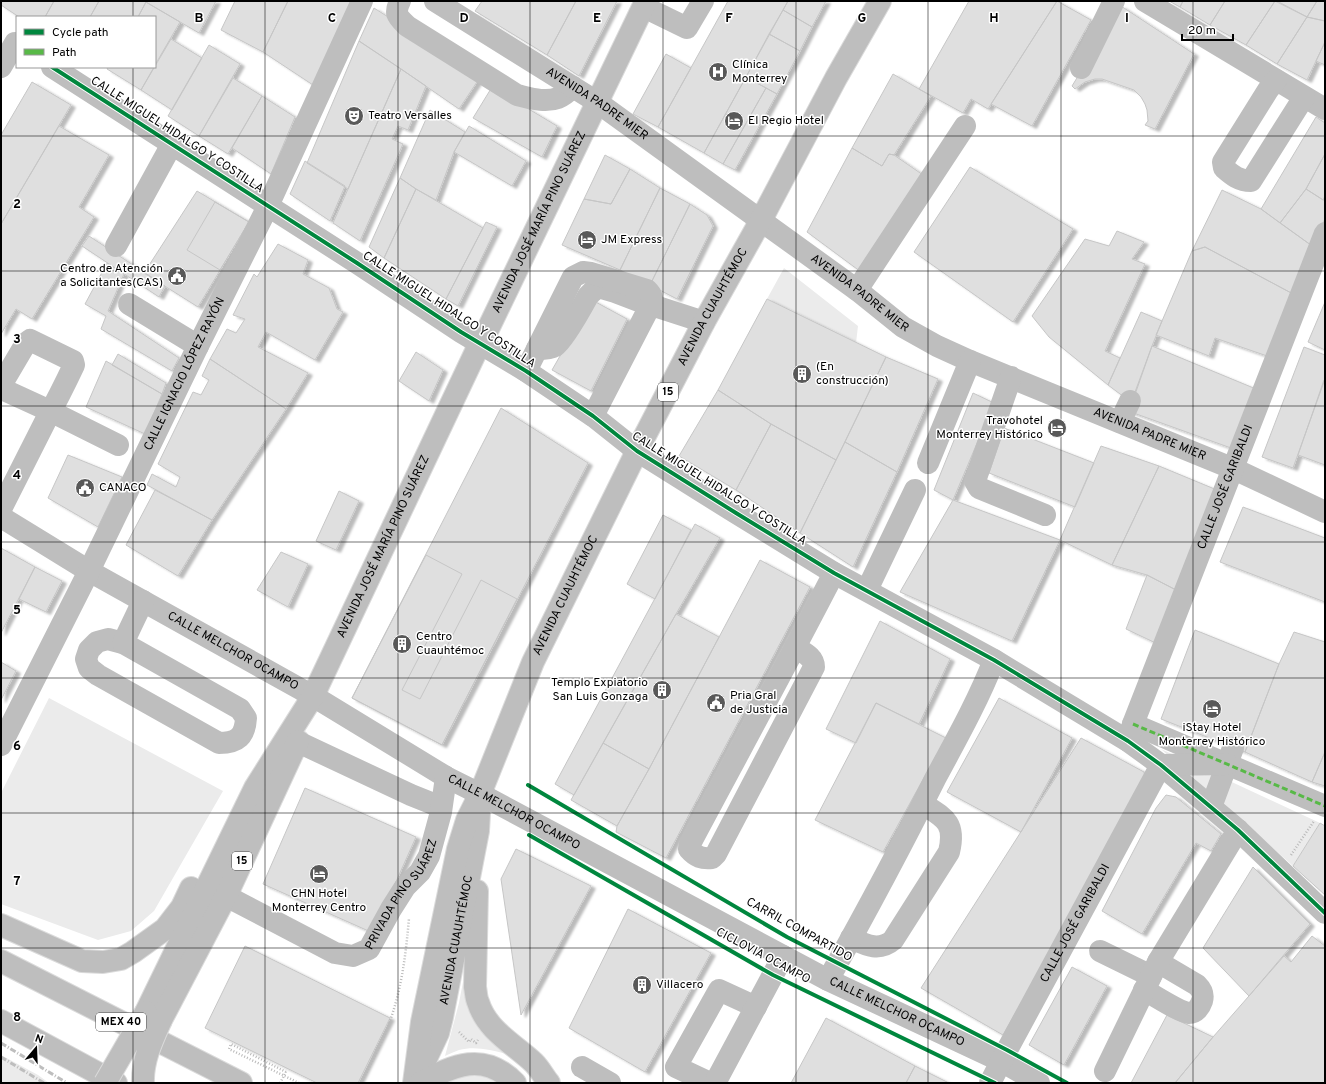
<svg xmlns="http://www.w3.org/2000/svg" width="1326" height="1084" font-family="Overpass,sans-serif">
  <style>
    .green { fill: #ebebeb }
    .building { fill: #dfdfdf; stroke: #c6c6c6; filter: url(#shadow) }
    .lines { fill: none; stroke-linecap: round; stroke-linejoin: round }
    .highway-casing { stroke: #dbdbdb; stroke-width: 24 }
    .path { stroke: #b9b9b9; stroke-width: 2.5; stroke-dasharray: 1 2; stroke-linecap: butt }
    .minor { stroke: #bebebe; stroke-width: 22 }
    .highway { stroke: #bebebe; stroke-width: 22 }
    .rail { stroke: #bebebe; stroke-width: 3; stroke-dasharray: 6 2 1 2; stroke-linecap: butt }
    .highway-bridge-casing { stroke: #dbdbdb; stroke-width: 24; stroke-linecap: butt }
    .path-bridge { stroke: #b9b9b9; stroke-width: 2.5; stroke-dasharray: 1 2; stroke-linecap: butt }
    .highway-bridge { stroke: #bebebe; stroke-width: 22 }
    .quiet { stroke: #58b947; stroke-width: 3; stroke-dasharray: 6 3; stroke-linecap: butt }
    .cycleway-casing { stroke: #fff; stroke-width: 6 }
    .cycleway { stroke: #00873e; stroke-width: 4 }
    .grid { fill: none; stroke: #000; stroke-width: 1; stroke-opacity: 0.55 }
    .labels { text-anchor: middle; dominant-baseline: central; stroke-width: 3; stroke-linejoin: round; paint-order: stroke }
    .shield { fill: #fff; stroke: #4c4c4c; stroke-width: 1 }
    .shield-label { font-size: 11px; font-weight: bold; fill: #000 }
    .poi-label { font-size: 12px; fill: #000; stroke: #fff; text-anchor: start }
    .street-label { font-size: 12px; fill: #000; stroke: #fff }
    .grid-label { font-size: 13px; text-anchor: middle; font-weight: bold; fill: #000; stroke: #fff; stroke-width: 3; stroke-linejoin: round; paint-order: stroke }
  </style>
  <defs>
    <filter id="shadow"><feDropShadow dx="4.5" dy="2.5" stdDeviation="1" flood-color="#0004"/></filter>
  </defs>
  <rect width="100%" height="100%" fill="#fff"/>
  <path class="green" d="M 784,268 L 858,326 L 856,343 L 767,299 Z
    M 49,698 L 223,791 L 154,911 L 131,931 L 98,940 L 1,904 L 1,793 Z
    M 1161,749 L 1320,823 L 1293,866 Z
    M 463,982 L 465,982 C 475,1008 481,1039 506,1054 C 491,1050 475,1046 459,1050 C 454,1052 449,1054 445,1056 L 459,1003 Z
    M 1,1055 L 38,1075 L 49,1083 L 1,1083 Z
    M 474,1071 L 503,1083 L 442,1083 Z"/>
  <path class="building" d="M 1,1 L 54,1 L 45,17 L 19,17 L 1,5 Z
    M 54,1 L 99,1 L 90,17 L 45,17 Z
    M 99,1 L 144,1 L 146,2 L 138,17 L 90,17 Z
    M 144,1 L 216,1 L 199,33 Z
    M 235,1 L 288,1 L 263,52 L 221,30 Z
    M 288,1 L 355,1 L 313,85 L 263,52 Z
    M 482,1 L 576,1 L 547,55 L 475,11 Z
    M 576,1 L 617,1 L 579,76 L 547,55 Z
    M 728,1 L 788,1 L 704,153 L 658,127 Z
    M 788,1 L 826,1 L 812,27 L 783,10 Z
    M 969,1 L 1057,1 L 988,109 L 971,99 L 963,113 L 919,89 Z
    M 1057,1 L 1091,20 L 1032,126 L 991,104 Z
    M 1169,1 L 1183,1 L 1180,7 Z
    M 1183,1 L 1225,1 L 1210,25 L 1180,7 Z
    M 1225,1 L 1275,1 L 1246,45 L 1210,25 Z
    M 1275,1 L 1307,17 L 1277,64 L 1246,45 Z
    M 1277,1 L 1317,1 L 1307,17 Z
    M 1317,1 L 1325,1 L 1325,21 L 1307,17 Z
    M 146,2 L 180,22 L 155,65 L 155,17 L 138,17 Z
    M 1121,6 L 1194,54 L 1155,129 L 1145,125 L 1148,121 L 1147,110 L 1145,104 L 1141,97 L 1134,90 L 1102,79 L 1095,79 L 1085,82 L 1075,89 L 1072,86 Z
    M 374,8 L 481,76 L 459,109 L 401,69 L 359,41 Z
    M 783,10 L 812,27 L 800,51 L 769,34 Z
    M 1307,17 L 1325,21 L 1325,42 L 1307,80 L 1277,64 Z
    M 769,34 L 800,51 L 777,94 L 746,77 Z
    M 171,39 L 202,58 L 172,110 L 141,90 Z
    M 359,41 L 401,69 L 348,189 L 307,163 Z
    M 1325,42 L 1325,65 L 1316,61 Z
    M 209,45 L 240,64 L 199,136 L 168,116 Z
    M 666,54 L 691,68 L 658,127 L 633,114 Z
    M 108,67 L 154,67 L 141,90 L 107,69 Z
    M 401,69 L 426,86 L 408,130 L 398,126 L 392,139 L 403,144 L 360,241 L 333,223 Z
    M 893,74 L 931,96 L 894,155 L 889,154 L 882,166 L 852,148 Z
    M 746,77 L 766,88 L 723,164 L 704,153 Z
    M 233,78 L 262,96 L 228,154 L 199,136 Z
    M 32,82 L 71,105 L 1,224 L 1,135 Z
    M 492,87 L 557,126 L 542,157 L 473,118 Z
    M 766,88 L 777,94 L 735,170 L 723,164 Z
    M 262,96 L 295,117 L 271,174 L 232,148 Z
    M 430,110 L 465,132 L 454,152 L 436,200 L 416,189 L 400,178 Z
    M 1316,117 L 1325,123 L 1325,154 L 1306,189 L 1280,223 L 1261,209 Z
    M 59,126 L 109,155 L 79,207 L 94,217 L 32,319 L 16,309 L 1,334 L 1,224 Z
    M 469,126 L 526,161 L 512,186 L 454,152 Z
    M 852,148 L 882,166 L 889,154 L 894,155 L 926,177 L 861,272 L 807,232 Z
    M 1325,154 L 1325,196 L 1323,200 L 1306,189 Z
    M 605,155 L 630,169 L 611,204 L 584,199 Z
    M 305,161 L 345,186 L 330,221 L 290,194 Z
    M 970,167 L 1073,229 L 1013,322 L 914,252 Z
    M 630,169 L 660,188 L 620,270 L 562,245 L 584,199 L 611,204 Z
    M 400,178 L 416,189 L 384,258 L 369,247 Z
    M 660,188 L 690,204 L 650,285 L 620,270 Z
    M 416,189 L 483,228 L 446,299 L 384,258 Z
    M 1306,189 L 1325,201 L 1325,218 L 1315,248 L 1280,223 Z
    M 1222,190 L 1261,209 L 1315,248 L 1295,295 L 1205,247 L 1192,251 Z
    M 197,191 L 249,222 L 198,307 L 144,273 Z
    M 215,202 L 249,222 L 220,270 L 187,250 Z
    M 690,204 L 707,215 L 713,226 L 677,299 L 650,285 Z
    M 486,222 L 497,227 L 458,306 L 446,299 Z
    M 1117,231 L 1144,242 L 1132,259 L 1145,264 L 1105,351 L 1120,358 L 1108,385 L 1049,337 L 1032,316 L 1085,239 L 1109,246 Z
    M 89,236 L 165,286 L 159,297 L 82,246 Z
    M 278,244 L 308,260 L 303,274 L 329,288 L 337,309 L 343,312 L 315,360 L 266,332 L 258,347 L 308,373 L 286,409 L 210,359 L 227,329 L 236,333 L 245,319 L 233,315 L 254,274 L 257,277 Z
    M 1205,247 L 1295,295 L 1270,357 L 1215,338 L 1209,356 L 1156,335 L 1192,251 Z
    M 107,263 L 124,274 L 108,311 L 179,358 L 172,371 L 101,329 L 106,316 L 85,304 Z
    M 767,299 L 886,357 L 836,460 L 771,424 L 718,390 Z
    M 592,300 L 627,319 L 591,391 L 552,370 Z
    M 1325,302 L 1325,350 L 1308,342 Z
    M 1141,312 L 1162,321 L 1152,346 L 1132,403 L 1108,385 Z
    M 1152,346 L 1256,389 L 1231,448 L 1128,411 Z
    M 1304,347 L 1325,355 L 1325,379 L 1293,468 L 1262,457 Z
    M 416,352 L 443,370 L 429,401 L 399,381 Z
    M 118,354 L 166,383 L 162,394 L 112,365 Z
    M 886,357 L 938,379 L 897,472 L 845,442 Z
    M 210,359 L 286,409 L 212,520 L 147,485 L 152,474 L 176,487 L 180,477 L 158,464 L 193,392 L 201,395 L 209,380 L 202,376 Z
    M 106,361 L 162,394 L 145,434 L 86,407 Z
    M 1324,380 L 1325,380 L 1325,465 L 1298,455 Z
    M 718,390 L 771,424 L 736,490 L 679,456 Z
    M 973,393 L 994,403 L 953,500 L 934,490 Z
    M 501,408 L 588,463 L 442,745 L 352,698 Z
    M 771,424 L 836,460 L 800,533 L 736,490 Z
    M 1004,428 L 1094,463 L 1075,507 L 989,473 Z
    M 845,442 L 897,472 L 853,567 L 800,533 Z
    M 1101,446 L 1159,466 L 1112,565 L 1060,540 Z
    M 68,455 L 122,477 L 98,527 L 48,498 Z
    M 1159,466 L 1217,490 L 1178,591 L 1147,575 L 1112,565 Z
    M 155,490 L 212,520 L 178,576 L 126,545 Z
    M 339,491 L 359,501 L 336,550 L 316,541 Z
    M 953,500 L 1060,540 L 1012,641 L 900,592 Z
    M 1243,507 L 1325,538 L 1325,602 L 1220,562 Z
    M 663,515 L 691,530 L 655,599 L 627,584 Z
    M 695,524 L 720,538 L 676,614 L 574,795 L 555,784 Z
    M 1,548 L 35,567 L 1,633 Z
    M 281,552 L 308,564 L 288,607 L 257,590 Z
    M 426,555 L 462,574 L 402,690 L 420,699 L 481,580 L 517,599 L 442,745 L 352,698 Z
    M 760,560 L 810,587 L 666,858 L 616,832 L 617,826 L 649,769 Z
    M 35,567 L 62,581 L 46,612 L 19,599 Z
    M 1147,575 L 1178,591 L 1162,646 L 1126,629 Z
    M 676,614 L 719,637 L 649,769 L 603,743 Z
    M 880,621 L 950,659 L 919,724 L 876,703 L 856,743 L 826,729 Z
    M 1195,630 L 1279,664 L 1245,752 L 1161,719 Z
    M 1294,632 L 1325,642 L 1325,752 L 1312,782 L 1245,752 L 1279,664 Z
    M 1,662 L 16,671 L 1,700 Z
    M 999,698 L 1072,738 L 1021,832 L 947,792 Z
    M 876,703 L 946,738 L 883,852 L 815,820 Z
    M 1081,738 L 1144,772 L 1146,782 L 1003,1035 L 921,988 Z
    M 603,743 L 649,769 L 617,826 L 571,800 Z
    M 1325,752 L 1325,786 L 1312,782 Z
    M 305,788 L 416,837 L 373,933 L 263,884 Z
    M 1166,795 L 1176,797 L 1221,834 L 1211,851 L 1196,843 L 1142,934 L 1102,911 L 1156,808 Z
    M 1320,823 L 1325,826 L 1325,895 L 1293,866 Z
    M 516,849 L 591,886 L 521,1015 L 501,879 Z
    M 1253,867 L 1310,924 L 1249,996 L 1203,948 Z
    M 628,909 L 711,953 L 645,1072 L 569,1028 Z
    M 1312,936 L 1325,946 L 1325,1083 L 1175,1083 L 1213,1037 L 1284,956 L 1291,962 Z
    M 245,946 L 390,1018 L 358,1083 L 317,1083 L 205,1028 Z
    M 1072,967 L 1107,986 L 1064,1065 L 1029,1045 Z
    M 1167,1015 L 1213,1037 L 1175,1083 L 1131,1083 Z
    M 826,1018 L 915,1066 L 906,1083 L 791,1083 Z
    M 915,1066 L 949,1083 L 906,1083 Z"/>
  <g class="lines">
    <g class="highway-casing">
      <g id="highway">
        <path d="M 477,891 L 475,987 C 476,992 476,998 478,1002 C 487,1031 514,1044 534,1063 C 540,1069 544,1077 549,1083"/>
        <path d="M 1,925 L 82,961 L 103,962 L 121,959 L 133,952 L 165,929 L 182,907 L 191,888"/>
        <path d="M 1,961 L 241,1083"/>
        <path id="s7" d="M 146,1012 L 255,788 L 313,696 L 480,343 L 489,327 L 646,1"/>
        <path d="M 161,1020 L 226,896 L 298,741"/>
        <path d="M 1,1021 L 116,1083"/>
        <path id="s8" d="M 423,1065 L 438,1033 L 442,1017 L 478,831 L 479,813"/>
        <path id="s9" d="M 414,1083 L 422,1022 L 458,849 L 467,820 L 480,794 L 533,662 L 637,451 L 704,322 L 761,220 L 836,78 L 880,1"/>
        <path d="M 420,1083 C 454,1065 484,1051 515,1083"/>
      </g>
    </g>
    <path class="path" d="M 1291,855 L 1314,821
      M 459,1032 L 469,1042 L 471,1039 L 476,1043 L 478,1040
      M 286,1072 L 231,1044 L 229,1049 L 299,1083
      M 361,1083 C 371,1063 384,1039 391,1018 C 402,986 406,953 409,918"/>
    <g class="minor">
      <path d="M 400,1 C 394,14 397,16 407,26 L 517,95 C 530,98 545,103 558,98 C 563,96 569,91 573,87"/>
      <path id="s1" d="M 435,1 L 597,102 L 857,290 L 903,327 L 937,346 L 970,361 L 1234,469 L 1325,512"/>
      <path d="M 1145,1 L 1325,109"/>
      <path d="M 644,7 L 687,28 L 703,1"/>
      <path d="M 1,67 L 15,43"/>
      <path d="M 52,67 L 357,263 L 461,332 L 526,371 L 593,416 L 637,451 L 736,513 L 834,573 L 994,660 L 1128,741 L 1161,765 L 1238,830 L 1325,913"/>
      <path d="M 1081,68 L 1114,1"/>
      <path d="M 1276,80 L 1268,90 L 1223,162 L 1224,168 C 1232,175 1239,181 1251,181 L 1304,97"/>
      <path d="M 116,246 L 172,144"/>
      <path d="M 857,290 L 965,126"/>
      <path d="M 129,304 L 198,346"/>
      <path d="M 537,349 C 543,349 550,349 555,346 C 564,340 582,307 588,296 L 592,292 L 598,287 L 615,292 L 636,300 L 704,322"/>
      <path d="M 526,371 L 573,277 L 583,272 L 591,273 L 647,290 C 652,295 653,298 651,304 L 593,416"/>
      <path d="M 1011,377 L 975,481 L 979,488 L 1045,515"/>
      <path d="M 1120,422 L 1130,401"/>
      <path d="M 928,463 L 970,361"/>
      <path d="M 1,509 L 46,420 C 56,402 65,384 74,365 L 73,361 L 30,340 L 26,343 L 3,382 L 2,389 L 50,411 L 118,445"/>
      <path id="s2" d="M 1,517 L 89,571 L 313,696 L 446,777 L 480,794 L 828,980 L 1001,1061 L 1039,1083"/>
      <path d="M 867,590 L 915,490"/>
      <path d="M 108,639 L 123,643 L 240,709 L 246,718 C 245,736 238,743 219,743 L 98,675 L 89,668 L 86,659 L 89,650 L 97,642 Z"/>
      <path d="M 123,643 L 143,601"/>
      <path d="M 795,647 C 802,652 814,656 814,667 L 716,854 L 712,858 C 702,859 696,857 689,849 L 690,844 C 738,754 787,664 834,573"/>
      <path d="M 1133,724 L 1325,806"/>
      <path id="s3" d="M 1128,741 L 1133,724 L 1325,233"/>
      <path d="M 298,742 L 411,795 L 441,807"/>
      <path id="s4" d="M 1,745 L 89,571 L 198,346 L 268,206 L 362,1"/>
      <path d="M 1211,807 L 1233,748"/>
      <path id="s5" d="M 226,896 L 335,953 L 353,956 L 369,949 L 391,909 L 405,887 L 420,872 L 429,856 L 441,812 L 446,777"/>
      <path d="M 851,938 C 866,945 879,952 893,940 L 949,852 C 956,823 945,818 923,804"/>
      <path d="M 1100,951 L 1151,976"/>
      <path d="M 828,980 C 865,914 901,847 935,779 C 956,740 978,701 994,660"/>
      <path d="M 1144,990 C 1154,995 1179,1012 1189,1013 C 1196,1013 1200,1007 1202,1001 C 1204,994 1202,990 1197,985 L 1158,962"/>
      <path d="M 582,1067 L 610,1083"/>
      <path d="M 1105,1071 L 1158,962 L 1238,830"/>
      <path d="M 710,1083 L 676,1067 L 719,990 L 756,1007"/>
      <path d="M 715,1083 L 783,956"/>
      <path id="s6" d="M 990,1083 L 1007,1050 L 1161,765 L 1227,764"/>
    </g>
    <use href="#highway" class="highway"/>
    <path class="rail" d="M 1,1043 L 67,1083
      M 1,1057 L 44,1083"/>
    <g class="highway-bridge-casing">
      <path id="highway-bridge" d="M 105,1083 L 146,1012
        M 143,1083 C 142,1061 152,1040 161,1020"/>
    </g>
    <path class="path-bridge" d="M 280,1083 L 286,1072"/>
    <use href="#highway-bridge" class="highway-bridge"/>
    <path class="quiet" d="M 1133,724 L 1325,806"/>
    <g class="cycleway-casing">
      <path id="cycleway" d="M 52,67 L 357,263 L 461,332 L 526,371 L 593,416 L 637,451 L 736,513 L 834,573 L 994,660 L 1128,741 L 1161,765 L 1238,830 L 1325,913
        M 528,785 L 787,937 L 1007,1050 L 1067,1083
        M 529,835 L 773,975 L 995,1083"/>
    </g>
    <use href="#cycleway" class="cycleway"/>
  </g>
  <path class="grid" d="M 133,1 L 133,17M 265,1 L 265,1083M 398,1 L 398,1083M 530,1 L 530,1083M 663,1 L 663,1083M 796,1 L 796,1083M 928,1 L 928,1083M 1061,1 L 1061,1083M 1193,1 L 1193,1083M 133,67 L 133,1083M 1,136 L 1325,136M 1,271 L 1325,271M 1,406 L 1325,406M 1,542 L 1325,542M 1,678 L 1325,678M 1,813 L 1325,813M 1,948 L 1325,948"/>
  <defs>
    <g id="hospital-disc" transform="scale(1)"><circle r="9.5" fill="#595959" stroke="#fff"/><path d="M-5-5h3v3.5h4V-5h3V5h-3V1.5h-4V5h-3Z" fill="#fff"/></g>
    <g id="theatre-disc" transform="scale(1)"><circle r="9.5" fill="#595959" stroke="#fff"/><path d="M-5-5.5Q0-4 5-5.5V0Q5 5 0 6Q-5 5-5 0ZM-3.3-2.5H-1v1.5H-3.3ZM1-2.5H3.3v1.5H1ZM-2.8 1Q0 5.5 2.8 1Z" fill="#fff"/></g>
    <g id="hotel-disc" transform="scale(1)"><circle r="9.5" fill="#595959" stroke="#fff"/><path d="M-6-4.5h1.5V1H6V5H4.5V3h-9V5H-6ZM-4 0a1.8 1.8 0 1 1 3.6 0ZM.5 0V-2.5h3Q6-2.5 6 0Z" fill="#fff"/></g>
    <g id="civic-disc" transform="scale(1)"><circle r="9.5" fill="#595959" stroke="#fff"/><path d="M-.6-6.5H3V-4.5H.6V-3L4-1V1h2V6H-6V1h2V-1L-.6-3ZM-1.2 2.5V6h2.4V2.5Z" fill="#fff"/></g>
    <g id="building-disc" transform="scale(1)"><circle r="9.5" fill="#595959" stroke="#fff"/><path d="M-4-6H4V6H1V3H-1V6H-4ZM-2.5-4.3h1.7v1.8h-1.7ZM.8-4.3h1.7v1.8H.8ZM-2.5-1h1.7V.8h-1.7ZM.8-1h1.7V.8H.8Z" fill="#fff"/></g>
  </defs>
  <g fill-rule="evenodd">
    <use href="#hospital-disc" x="718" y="72"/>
    <use href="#theatre-disc" x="354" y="116"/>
    <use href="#hotel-disc" x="734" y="121"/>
    <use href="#hotel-disc" x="587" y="240"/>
    <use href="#civic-disc" x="177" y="276"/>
    <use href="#building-disc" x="802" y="374"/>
    <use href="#hotel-disc" x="1057" y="428"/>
    <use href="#civic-disc" x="85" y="488"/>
    <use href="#building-disc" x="402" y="644"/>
    <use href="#building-disc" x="662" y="690"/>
    <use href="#civic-disc" x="716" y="703"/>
    <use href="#hotel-disc" x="1212" y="709"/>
    <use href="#hotel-disc" x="319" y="874"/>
    <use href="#building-disc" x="642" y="985"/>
  </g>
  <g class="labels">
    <g class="shield">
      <rect x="658" y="383" width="20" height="18" rx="3"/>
      <rect x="232" y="852" width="20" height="18" rx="3"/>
      <rect x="96" y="1013" width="50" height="18" rx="3"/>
    </g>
    <g class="shield-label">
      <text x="668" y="392">15</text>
      <text x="242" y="861">15</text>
      <text x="121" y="1022">MEX 40</text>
    </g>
    <g class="poi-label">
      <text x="732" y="65">Clínica<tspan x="732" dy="14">Monterrey</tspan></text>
      <text x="368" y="116">Teatro Versalles</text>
      <text x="748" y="121">El Regio Hotel</text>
      <text x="601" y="240">JM Express</text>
      <text x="163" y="269" text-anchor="end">Centro de Atención<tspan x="163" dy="14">a Solicitantes(CAS)</tspan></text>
      <text x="816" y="367">(En<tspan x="816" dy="14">construcción)</tspan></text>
      <text x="1043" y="421" text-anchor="end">Travohotel<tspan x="1043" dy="14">Monterrey Histórico</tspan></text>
      <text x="99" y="488">CANACO</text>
      <text x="416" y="637">Centro<tspan x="416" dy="14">Cuauhtémoc</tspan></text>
      <text x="648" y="683" text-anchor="end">Templo Expiatorio<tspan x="648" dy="14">San Luis Gonzaga</tspan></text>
      <text x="730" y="696">Pria Gral<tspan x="730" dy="14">de Justicia</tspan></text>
      <text x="1212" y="728" text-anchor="middle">iStay Hotel<tspan x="1212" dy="14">Monterrey Histórico</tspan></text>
      <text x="319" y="894" text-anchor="middle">CHN Hotel<tspan x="319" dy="14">Monterrey Centro</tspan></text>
      <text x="656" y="985">Villacero</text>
    </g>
    <g class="street-label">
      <text stroke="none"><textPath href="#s1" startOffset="192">AVENIDA PADRE MIER</textPath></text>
      <text transform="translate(177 135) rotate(33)">CALLE MIGUEL HIDALGO Y COSTILLA</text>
      <text stroke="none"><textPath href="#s7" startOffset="883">AVENIDA JOSÉ MARÍA PINO SUÁREZ</textPath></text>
      <text stroke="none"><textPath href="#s1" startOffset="516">AVENIDA PADRE MIER</textPath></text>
      <text stroke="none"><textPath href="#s9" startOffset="838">AVENIDA CUAUHTÉMOC</textPath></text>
      <text transform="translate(449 310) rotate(33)">CALLE MIGUEL HIDALGO Y COSTILLA</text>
      <text stroke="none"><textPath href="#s4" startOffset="414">CALLE IGNACIO LÓPEZ RAYÓN</textPath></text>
      <text stroke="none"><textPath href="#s1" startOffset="840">AVENIDA PADRE MIER</textPath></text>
      <text stroke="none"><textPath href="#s3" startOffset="272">CALLE JOSÉ GARIBALDI</textPath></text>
      <text transform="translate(719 489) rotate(32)">CALLE MIGUEL HIDALGO Y COSTILLA</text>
      <text stroke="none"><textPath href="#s7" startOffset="523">AVENIDA JOSÉ MARÍA PINO SUÁREZ</textPath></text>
      <text stroke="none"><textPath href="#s9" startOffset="514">AVENIDA CUAUHTÉMOC</textPath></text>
      <text stroke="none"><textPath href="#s2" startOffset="268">CALLE MELCHOR OCAMPO</textPath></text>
      <text stroke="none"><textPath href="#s2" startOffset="592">CALLE MELCHOR OCAMPO</textPath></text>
      <text stroke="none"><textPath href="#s5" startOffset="223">PRIVADA PINO SUÁREZ</textPath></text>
      <text stroke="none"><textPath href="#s6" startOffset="181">CALLE JOSÉ GARIBALDI</textPath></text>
      <text transform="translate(799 930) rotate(29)">CARRIL COMPARTIDO</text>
      <text stroke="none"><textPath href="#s8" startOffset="130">AVENIDA CUAUHTÉMOC</textPath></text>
      <text transform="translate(763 956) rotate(28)">CICLOVIA OCAMPO</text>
      <text stroke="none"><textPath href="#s2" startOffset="1024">CALLE MELCHOR OCAMPO</textPath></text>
    </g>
  </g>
  <g class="grid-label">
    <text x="199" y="22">B</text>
    <text x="332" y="22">C</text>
    <text x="464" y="22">D</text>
    <text x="597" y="22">E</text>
    <text x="729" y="22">F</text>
    <text x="862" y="22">G</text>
    <text x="994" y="22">H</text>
    <text x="1127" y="22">I</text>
    <text x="17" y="208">2</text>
    <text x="17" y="343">3</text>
    <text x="17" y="479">4</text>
    <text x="17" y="614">5</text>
    <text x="17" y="750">6</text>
    <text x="17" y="885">7</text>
    <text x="17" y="1021">8</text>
  </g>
  <rect width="1326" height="1084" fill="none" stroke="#000000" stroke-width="4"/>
  <rect x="16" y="16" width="140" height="52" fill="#ffffff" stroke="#999999"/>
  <rect x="24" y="29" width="20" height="6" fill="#00873e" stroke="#999999"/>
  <text x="52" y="36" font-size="12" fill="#000000">Cycle path</text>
  <rect x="24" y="49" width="20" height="6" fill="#58b947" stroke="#999999"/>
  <text x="52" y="56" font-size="12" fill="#000000">Path</text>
  <g transform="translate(36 1048) rotate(19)" stroke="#ffffff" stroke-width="3" paint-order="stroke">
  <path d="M0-3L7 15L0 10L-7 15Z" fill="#000000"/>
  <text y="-6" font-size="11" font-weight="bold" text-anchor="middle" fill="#000000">N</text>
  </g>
  <path d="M1182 34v6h51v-6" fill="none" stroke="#000000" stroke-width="2"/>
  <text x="1188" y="34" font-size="12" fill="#000000" stroke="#ffffff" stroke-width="3" paint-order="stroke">20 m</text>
</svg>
